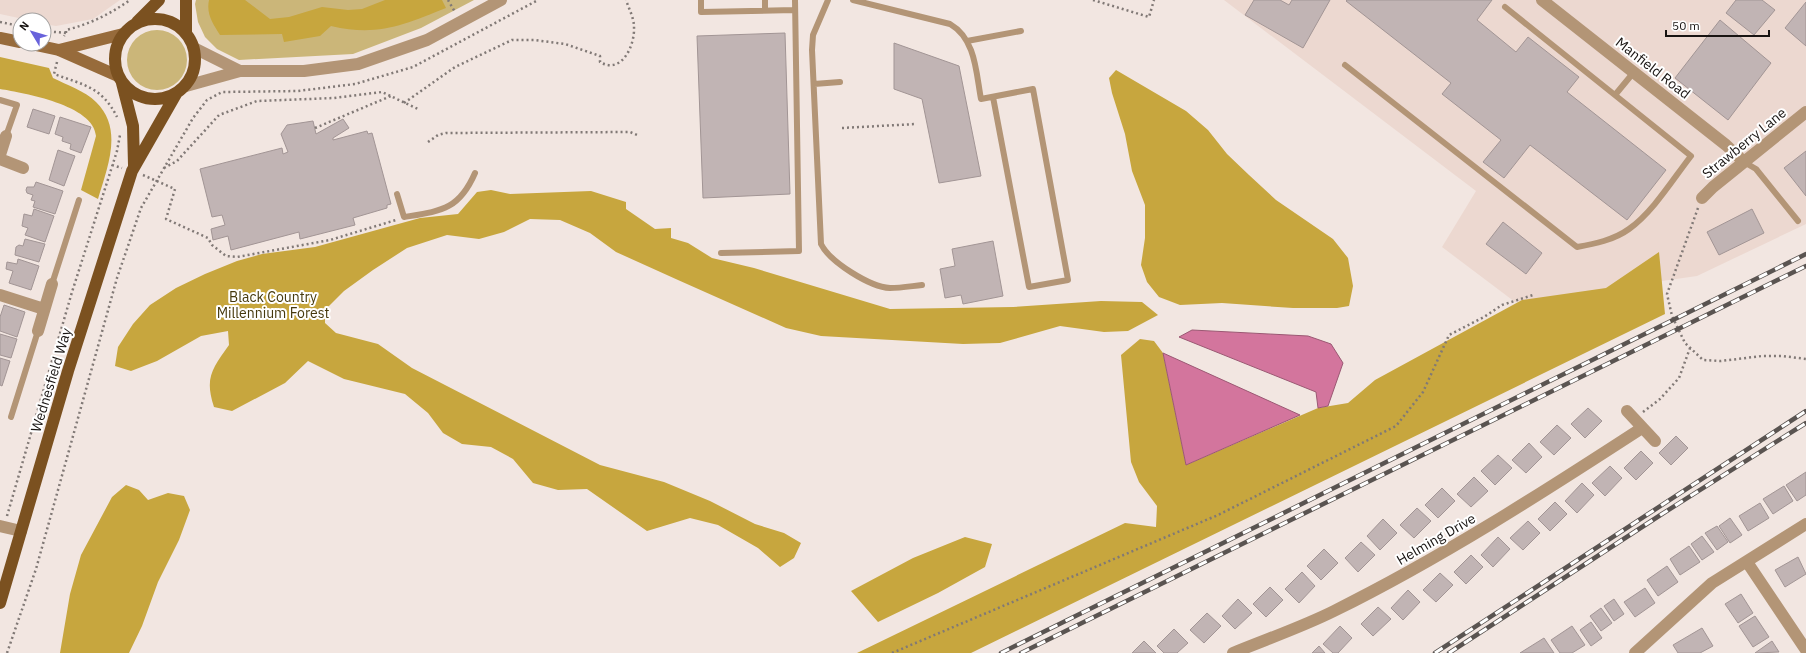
<svg xmlns="http://www.w3.org/2000/svg" width="1806" height="653" font-family="'IBM Plex Sans',sans-serif">
  <style>
    .built { fill: #ecd8d0 }
    .green { fill: #cbb679 }
    .forest { fill: #c7a63e }
    .water { fill: #d3759d; stroke: #9b5873 }
    .building { fill: #c1b4b4; stroke: #a29595 }
    .lines { fill: none; stroke-linecap: round; stroke-linejoin: round }
    .path { stroke: #817976; stroke-width: 2.5; stroke-dasharray: 2 3; stroke-linecap: butt }
    .lane { stroke: #b39576; stroke-width: 6 }
    .street { stroke: #b39576; stroke-width: 12 }
    .secondary { stroke: #976b3b; stroke-width: 12 }
    .primary { stroke: #7b5120; stroke-width: 12 }
    .rail-casing { stroke: #5a5451; stroke-width: 4.5 }
    .rail { stroke: #fff; stroke-width: 3; stroke-dasharray: 9; stroke-linecap: butt }
    .labels { text-anchor: middle; dominant-baseline: central; stroke-width: 4; stroke-linejoin: round; paint-order: stroke }
    .street-label { font-size: 14px; fill: #181412; stroke: #fff }
    .park-label { font-size: 14px; fill: #46390d; stroke: #fff }
  </style>
  <rect width="100%" height="100%" fill="#f2e6e1"/>
  <path class="built" d="M 0,0 L 120,0 L 93,19 L 56,26 L 44,24 L 44,20 L 28,20 L 0,14 Z
    M 1224,0 L 1806,0 L 1806,224 L 1697,276 L 1515,302 L 1442,247 L 1476,191 Z"/>
  <path class="green" d="M 196,0 L 474,0 L 421,28 L 353,54 L 239,60 L 217,49 L 205,37 L 198,22 L 195,4 Z
    M127 60a30 30 0 1 1 60 0a30 30 0 1 1-60 0Z"/>
  <path class="forest" d="M 209,0 L 245,0 L 270,19 L 289,17 L 322,7 L 348,10 L 362,9 L 385,0 L 442,0 L 446,8 C 403,25 378,37 331,26 L 320,36 L 284,42 L 282,34 L 220,35 C 213,24 206,14 209,0 Z
    M 0,57 L 49,68 L 53,78 C 67,85 85,91 96,102 C 124,129 107,168 98,199 L 81,190 L 96,136 C 94,105 24,93 0,89 Z
    M 1116,70 L 1186,111 L 1208,130 L 1227,154 L 1249,175 L 1276,200 L 1333,239 L 1348,258 L 1353,286 L 1349,306 L 1337,308 L 1293,308 L 1222,303 L 1180,305 L 1159,297 L 1147,282 L 1141,265 L 1145,238 L 1145,205 L 1132,171 L 1125,134 L 1112,93 L 1109,78 Z
    M 491,190 L 510,194 L 591,191 L 626,202 L 626,209 L 655,229 L 671,228 L 671,238 L 688,243 L 712,258 L 754,268 L 890,309 L 1013,307 L 1101,301 L 1142,302 L 1158,315 L 1128,331 L 1104,332 L 1060,326 L 1000,343 L 963,344 L 821,336 L 786,328 L 678,280 L 616,252 L 590,233 L 560,220 L 530,219 L 504,232 L 479,239 L 447,235 L 407,248 L 373,270 L 344,291 L 325,310 L 325,323 L 336,333 L 378,344 L 412,368 L 600,465 L 664,482 L 710,501 L 755,524 L 784,533 L 801,543 L 794,558 L 780,567 L 758,548 L 718,525 L 690,518 L 647,531 L 587,489 L 558,490 L 533,483 L 513,459 L 491,447 L 462,444 L 443,433 L 428,413 L 405,394 L 344,379 L 308,361 L 285,383 L 232,411 L 214,407 C 204,377 213,368 229,345 L 228,331 L 201,336 L 157,361 L 131,371 L 115,366 L 118,347 L 133,324 L 150,305 L 176,288 L 205,274 L 237,261 L 262,254 L 315,247 L 420,218 L 458,214 L 477,192 Z
    M 1659,252 L 1665,314 L 971,653 L 857,653 L 1125,523 L 1156,527 L 1157,506 L 1139,482 L 1131,462 L 1121,355 L 1140,339 L 1154,341 L 1163,353 L 1186,465 L 1318,408 L 1348,403 L 1375,380 L 1522,300 L 1606,288 Z
    M 126,485 L 139,490 L 148,500 L 168,493 L 184,496 L 190,510 L 179,540 L 158,582 L 142,626 L 129,653 L 60,653 L 70,594 L 81,555 L 112,497 Z
    M 965,537 L 992,544 L 985,567 L 938,593 L 878,622 L 851,591 L 913,558 Z"/>
  <path class="water" d="M 1192,330 L 1308,336 L 1331,344 L 1343,363 L 1328,406 L 1318,408 L 1316,392 L 1179,337 Z
    M 1163,353 L 1300,415 L 1186,465 Z"/>
  <path class="building" d="M 1254,0 L 1280,0 L 1289,5 L 1292,0 L 1330,0 L 1303,48 L 1245,15 Z
    M 1347,0 L 1492,0 L 1477,20 L 1516,52 L 1528,37 L 1579,77 L 1567,92 L 1666,170 L 1627,220 L 1530,145 L 1504,178 L 1483,162 L 1501,140 L 1442,94 L 1451,83 L 1346,1 Z
    M 1736,0 L 1762,0 L 1775,10 L 1754,35 L 1726,13 Z
    M 1806,2 L 1806,46 L 1785,28 Z
    M 1720,20 L 1771,63 L 1728,120 L 1675,78 Z
    M 785,33 L 790,194 L 703,198 L 697,36 Z
    M 894,43 L 959,66 L 981,176 L 939,183 L 922,99 L 894,89 Z
    M 33,109 L 55,116 L 49,134 L 27,127 Z
    M 60,117 L 91,127 L 81,153 L 70,149 L 71,144 L 62,141 L 63,137 L 55,134 Z
    M 343,119 L 349,128 L 333,138 L 333,140 L 367,131 L 368,134 L 372,133 L 391,204 L 387,205 L 387,208 L 353,218 L 355,225 L 300,239 L 299,232 L 231,250 L 228,236 L 213,240 L 211,229 L 225,225 L 222,215 L 212,217 L 200,169 L 282,148 L 283,154 L 288,152 L 281,134 L 287,125 L 313,121 L 316,134 Z
    M 58,150 L 75,156 L 64,186 L 49,180 Z
    M 1806,151 L 1806,196 L 1784,168 Z
    M 36,182 L 63,191 L 55,214 L 33,207 L 35,201 L 31,200 L 33,195 L 27,193 L 26,190 L 27,187 L 34,187 Z
    M 34,209 L 54,216 L 45,242 L 25,235 L 28,228 L 22,226 L 24,214 L 32,216 Z
    M 1752,209 L 1764,233 L 1719,255 L 1707,232 Z
    M 1503,222 L 1542,253 L 1526,274 L 1486,244 Z
    M 25,239 L 45,244 L 39,262 L 15,255 L 16,247 L 19,245 L 23,246 Z
    M 993,241 L 1003,296 L 963,304 L 961,295 L 945,298 L 940,269 L 955,266 L 952,249 Z
    M 18,259 L 39,266 L 31,290 L 9,283 L 13,271 L 6,269 L 7,262 L 17,264 Z
    M 4,305 L 25,312 L 17,337 L 0,331 L 0,317 Z
    M 0,334 L 17,339 L 11,358 L 0,355 Z
    M 0,358 L 10,361 L 2,386 L 0,385 Z
    M 1588,408 L 1602,421 L 1585,438 L 1571,424 Z
    M 1557,425 L 1571,438 L 1554,455 L 1540,442 Z
    M 1676,436 L 1688,448 L 1671,465 L 1659,453 Z
    M 1529,443 L 1542,457 L 1526,473 L 1512,460 Z
    M 1641,451 L 1653,463 L 1636,480 L 1624,468 Z
    M 1498,455 L 1512,468 L 1495,485 L 1481,471 Z
    M 1610,466 L 1622,478 L 1605,496 L 1592,483 Z
    M 1806,472 L 1806,495 L 1797,501 L 1786,485 Z
    M 1474,477 L 1488,491 L 1471,507 L 1457,494 Z
    M 1582,483 L 1594,495 L 1577,513 L 1565,501 Z
    M 1784,486 L 1793,501 L 1773,514 L 1763,499 Z
    M 1442,488 L 1455,501 L 1438,518 L 1425,505 Z
    M 1555,502 L 1567,514 L 1550,531 L 1538,519 Z
    M 1760,503 L 1769,518 L 1748,531 L 1739,516 Z
    M 1417,508 L 1431,521 L 1414,538 L 1400,525 Z
    M 1730,518 L 1742,535 L 1730,543 L 1719,526 Z
    M 1383,519 L 1397,533 L 1380,550 L 1367,536 Z
    M 1528,521 L 1540,533 L 1523,550 L 1510,538 Z
    M 1717,526 L 1728,542 L 1717,550 L 1705,533 Z
    M 1702,536 L 1714,552 L 1702,560 L 1691,544 Z
    M 1498,537 L 1510,549 L 1493,567 L 1481,555 Z
    M 1361,542 L 1375,555 L 1358,572 L 1345,558 Z
    M 1689,546 L 1700,562 L 1680,575 L 1670,559 Z
    M 1324,549 L 1338,563 L 1321,580 L 1307,566 Z
    M 1471,555 L 1483,567 L 1466,584 L 1454,572 Z
    M 1798,557 L 1806,574 L 1785,587 L 1775,570 Z
    M 1667,566 L 1678,582 L 1658,596 L 1647,580 Z
    M 1302,572 L 1315,586 L 1299,603 L 1285,589 Z
    M 1440,573 L 1453,585 L 1436,602 L 1423,590 Z
    M 1270,587 L 1283,600 L 1266,617 L 1253,604 Z
    M 1645,588 L 1655,603 L 1635,617 L 1624,602 Z
    M 1408,590 L 1420,602 L 1403,620 L 1391,608 Z
    M 1741,594 L 1753,613 L 1738,623 L 1725,604 Z
    M 1238,599 L 1252,613 L 1235,629 L 1222,616 Z
    M 1614,599 L 1624,614 L 1614,621 L 1604,606 Z
    M 1378,607 L 1391,619 L 1373,636 L 1361,624 Z
    M 1601,608 L 1612,623 L 1601,631 L 1590,616 Z
    M 1207,613 L 1221,626 L 1204,643 L 1190,630 Z
    M 1755,616 L 1769,637 L 1753,647 L 1739,626 Z
    M 1591,622 L 1602,638 L 1591,646 L 1580,630 Z
    M 1340,626 L 1352,638 L 1338,653 L 1333,653 L 1323,644 Z
    M 1572,626 L 1585,645 L 1572,653 L 1560,653 L 1551,640 Z
    M 1702,628 L 1713,646 L 1700,653 L 1678,653 L 1673,645 Z
    M 1174,629 L 1188,643 L 1177,653 L 1164,653 L 1157,646 Z
    M 1544,638 L 1554,653 L 1520,653 Z
    M 1144,641 L 1156,653 L 1132,653 Z
    M 1772,641 L 1779,652 L 1756,653 L 1755,653 Z
    M 1319,646 L 1325,653 L 1312,653 Z"/>
  <g class="lines">
    <path class="path" d="M 448,0 L 455,12
      M 1093,0 L 1149,17 L 1154,0
      M 0,22 L 20,26
      M 44,31 L 66,33 L 64,36
      M 66,33 L 66,30 C 90,24 110,14 130,0
      M 57,62 L 54,74 C 84,85 102,87 117,117
      M 404,103 L 455,67 L 512,40 L 534,40 L 565,44 L 600,56 L 600,62 C 622,75 635,45 634,27 C 634,18 629,9 626,0
      M 315,128 L 391,96
      M 842,128 L 916,124
      M 428,142 L 438,135 L 446,133 L 630,132 L 637,135
      M 112,165 L 122,168
      M 164,168 L 177,161 L 219,115 L 257,101 L 334,98 L 382,92 L 418,109
      M 143,175 L 175,189 L 166,219 L 208,238 L 212,245 L 226,256 L 237,257 L 330,240 L 396,220
      M 1698,208 L 1667,294 L 1672,316 L 1685,343 L 1703,360 L 1721,361 L 1762,356 L 1782,356 L 1806,359
      M 1643,412 L 1660,399 L 1679,378 L 1690,348
      M 7,516 L 72,292 L 117,151 L 120,135
      M 7,653 L 36,569 L 117,278 L 141,208 L 193,118 L 207,100 L 222,92 L 298,91 L 355,84 L 413,67 L 538,0
      M 892,653 L 1218,515 L 1396,426 L 1423,392 L 1449,335 L 1484,317 L 1502,305 L 1533,295"/>
    <path class="lane" d="M 701,0 L 701,12 L 794,10
      M 765,0 L 765,10
      M 828,0 L 813,35 L 812,50 L 821,244 C 830,262 870,287 890,288 C 901,288 912,286 922,285
      M 853,0 L 950,24 C 976,39 976,73 981,99 L 1033,89 L 1068,280 L 1029,287 L 993,97
      M 967,41 L 1021,31
      M 1345,65 L 1577,247 C 1594,244 1614,240 1629,229 C 1653,212 1673,179 1691,156 L 1505,7
      M 814,84 L 840,82
      M 1615,95 L 1634,72
      M 0,100 L 17,105 L 6,136
      M 1744,162 L 1756,169 L 1798,221
      M 397,194 L 404,217 C 441,211 459,210 475,173
      M 721,253 L 799,251 L 795,0
      M 52,284 L 79,200
      M 11,417 L 38,331"/>
    <path class="street" d="M 1542,0 L 1726,145 L 1744,162
      M 194,48 L 240,71
      M 186,86 L 240,71 L 304,71 L 358,64 L 427,40 L 501,0
      M 0,155 L 6,136
      M 0,159 L 23,168
      M 1702,198 L 1713,187 L 1806,112
      M 0,295 L 44,309
      M 38,331 L 52,284
      M 1627,411 L 1655,441
      M 0,526 L 21,531
      M 1747,562 L 1806,650
      M 1233,653 C 1267,639 1302,627 1334,611 C 1441,558 1542,493 1642,428
      M 1635,653 L 1712,583 L 1806,524"/>
    <path class="secondary" d="M 0,38 L 20,42
      M 31,44 L 59,50 L 118,76
      M 59,50 L 123,34"/>
    <path class="primary" d="M115 59a40 40 0 1 1 80 0a40 40 0 1 1-80 0Z
      M 137,22 L 159,0
      M 186,33 L 186,0
      M 122,83 L 133,126 L 134,165
      M 0,603 L 68,371 L 132,171 L 176,94"/>
    <g class="rail-casing">
      <path id="rail" d="M 1001,653 L 1806,254
        M 1021,653 L 1806,266
        M 1435,653 L 1806,411
        M 1449,653 L 1662,514 L 1806,423"/>
    </g>
    <use href="#rail" class="rail"/>
  </g>
  <g class="labels">
    <g class="street-label">
      <text transform="translate(1653 68) rotate(38)">Manfield Road</text>
      <text transform="translate(1744 143) rotate(-39)">Strawberry Lane</text>
      <text transform="translate(51 380) rotate(-73)">Wednesfield Way</text>
      <text transform="translate(1436 539) rotate(-30)">Helming Drive</text>
    </g>
    <g class="park-label">
      <text x="273" y="297">Black Country<tspan x="273" dy="16">Millennium Forest</tspan></text>
    </g>
  </g>
  <g transform="translate(32 32) rotate(308)"><circle r="19" fill="#ffffff" stroke="#a3a1a0"/>
  <path d="M0-3L7 15L0 10L-7 15Z" fill="#6862db"/>
  <text y="-6" font-size="11" font-weight="bold" text-anchor="middle" fill="#181412">N</text>
  </g>
  <path d="M1666 30v6h103v-6" fill="none" stroke="#181412" stroke-width="2"/>
  <text x="1672" y="30" font-size="12" fill="#181412" stroke="#ffffff" stroke-width="3" paint-order="stroke">50 m</text>
</svg>
